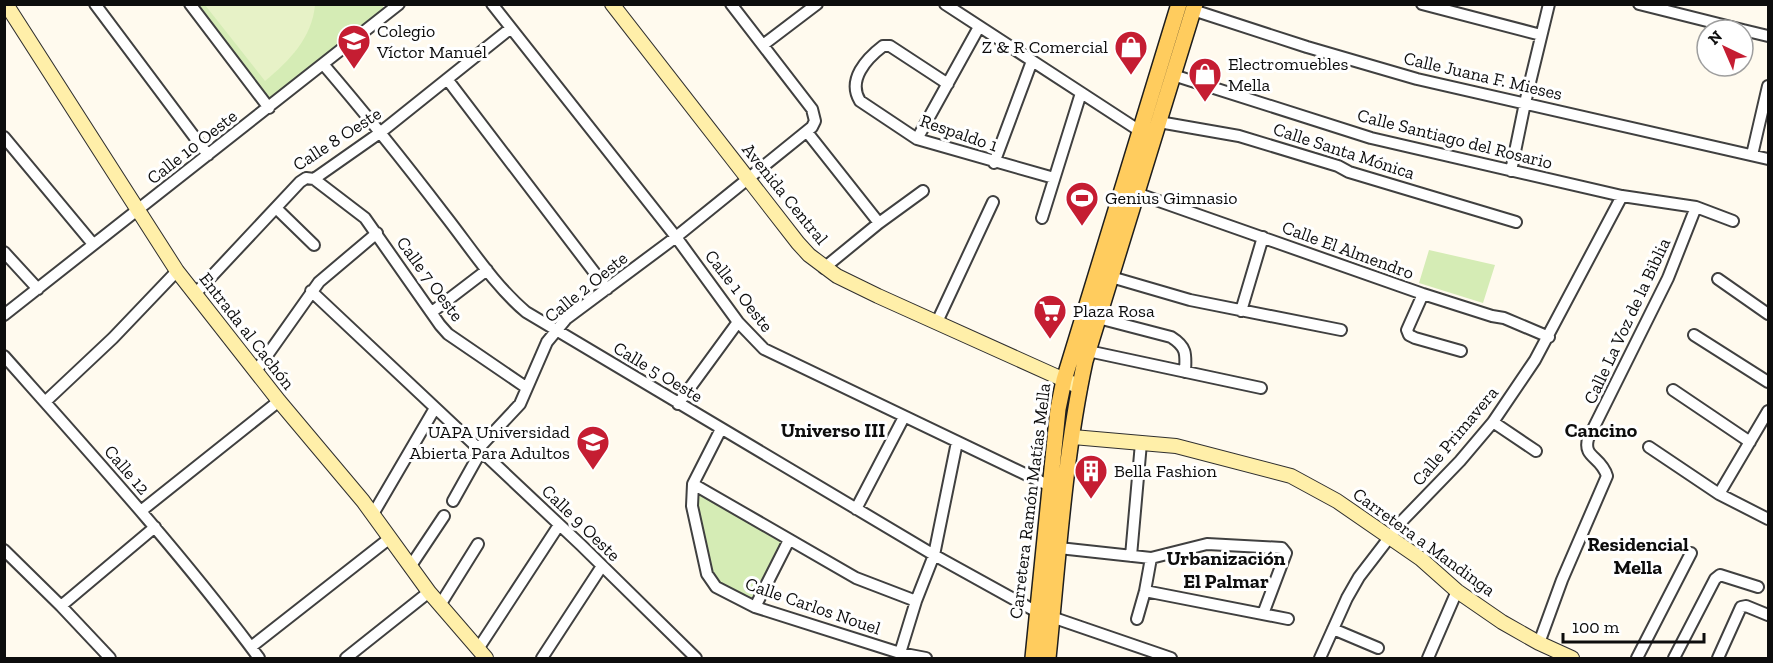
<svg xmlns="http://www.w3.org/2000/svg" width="1773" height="663" font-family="'Zilla Slab',serif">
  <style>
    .green { fill: #d5ecb5 }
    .pitch { fill: #e7f2c7 }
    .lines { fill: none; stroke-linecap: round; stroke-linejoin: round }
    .street-casing { stroke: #404040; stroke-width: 14 }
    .secondary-casing { stroke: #2f2f2f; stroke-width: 16 }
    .primary-casing { stroke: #1e1e1e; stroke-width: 18 }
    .street { stroke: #fff; stroke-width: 10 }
    .secondary { stroke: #ffefa9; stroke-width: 14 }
    .primary { stroke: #ffcc5e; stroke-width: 15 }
    .labels { text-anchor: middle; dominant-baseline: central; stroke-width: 6; stroke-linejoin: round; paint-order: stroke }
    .poi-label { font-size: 18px; fill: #0d0d0d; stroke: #fff; text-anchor: start }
    .street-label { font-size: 18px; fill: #0d0d0d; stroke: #fff }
    .neighbourhood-label { font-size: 20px; font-weight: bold; fill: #0d0d0d; stroke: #fff }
  </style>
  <rect width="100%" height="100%" fill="#fffaee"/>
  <path class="green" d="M 381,4 L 386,10 L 270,102 L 196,5 Z
    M 1429,250 L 1495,265 L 1483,303 L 1419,283 Z
    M 696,488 L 782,540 L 750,601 L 713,583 L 697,528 Z"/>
  <path class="pitch" d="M 205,5 L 315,5 C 312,38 289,61 265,81 Z"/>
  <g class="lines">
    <g class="street-casing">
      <path id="street" d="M 95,4 L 208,155
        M 190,4 L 269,108
        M 492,4 L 676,237 L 738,322 L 764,349 L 1050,486
        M 945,4 L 1146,135
        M 1422,4 L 1541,35
        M 1639,4 L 1743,30
        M 1193,10 L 1307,47 L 1417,79 L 1768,159
        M 1743,30 L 1768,36
        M 763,45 L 817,4
        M 323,64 C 365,113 405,163 444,214 C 470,247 494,285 526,312 L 934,555 L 1037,612 L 1171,658
        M 1173,75 L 1371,138 L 1622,196 L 1696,207 L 1733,221
        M 447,79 L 607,289
        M 948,84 L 890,46 L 883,46 C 866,59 847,80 860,101 L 917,139 L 1054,178
        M 1159,122 L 1239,136 L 1338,166 L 1349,172 L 1516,222
        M 807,132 L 879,223
        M 4,137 L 93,244
        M 917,139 L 979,27
        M 1752,155 L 1768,86
        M 994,163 L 1032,61
        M 1511,171 L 1525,103 L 1549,4
        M 314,179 L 365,218 L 440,325 L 448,334 L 527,388
        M 1136,193 L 1423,294 L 1492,316 L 1504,318 L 1549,337
        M 276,208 L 314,245
        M 1042,218 L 1081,93
        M 4,252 L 38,289
        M 824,268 L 879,223 L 923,191
        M 1111,277 L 1190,300 L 1341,330
        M 1718,279 L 1768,314
        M 311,291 L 581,545 L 696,658
        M 195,294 L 300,182 L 306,178 L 314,179 L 381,132 L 511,28
        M 1423,294 L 1407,330 L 1409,335 L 1415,338 L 1461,351
        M 1241,311 L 1263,237
        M 432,312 L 487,270
        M 4,315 L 399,4
        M 1098,318 L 1171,337 C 1187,347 1186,354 1185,372
        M 937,322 L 993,202
        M 1694,335 L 1768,382
        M 1088,351 L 1261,388
        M 4,356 C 92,455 181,553 259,658
        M 256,371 L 319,282 L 377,233
        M 1673,390 L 1750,442
        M 45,402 L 113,338 L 177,271
        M 678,404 L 738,322
        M 1493,422 L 1536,451
        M 721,429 L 693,484 L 692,506 L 707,574 L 716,587 L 755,607 L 900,653 L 926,658
        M 1649,447 L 1719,494 L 1768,519
        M 478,449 L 520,404 L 547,342 L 566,319 L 676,237 L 812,127 L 815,121 L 812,109 L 731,4
        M 693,484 L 856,578 L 916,601
        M 1719,494 L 1768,411
        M 453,501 L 481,451
        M 856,509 L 904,417
        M 141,511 L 279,401
        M 373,514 L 435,408
        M 1059,548 L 1151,558 L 1207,544 L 1282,548 L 1286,553 L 1263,614
        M 4,550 L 61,606 L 110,658
        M 1131,556 L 1141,443
        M 410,567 L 444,516
        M 1145,591 L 1288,619
        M 440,605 L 478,544
        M 61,606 L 155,527
        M 755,607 L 789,540
        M 1137,619 L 1145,591 L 1151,558
        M 1333,629 L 1378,648
        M 1539,643 L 1562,580 L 1607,476 C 1601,456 1583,458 1588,439 L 1668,278 L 1696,207
        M 251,647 L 390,538
        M 478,649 L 559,525
        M 900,653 L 916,601 L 934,555 L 957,442
        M 346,658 L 429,592
        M 542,658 L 602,566
        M 1320,658 L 1347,598 L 1359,577 L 1402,521 L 1460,461 L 1493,422 L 1535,360 L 1622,196
        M 1428,658 L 1457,591
        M 1637,658 L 1691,553
        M 1674,658 L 1715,579 L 1720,575 L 1758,587
        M 1718,658 L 1741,607 L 1746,606 L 1768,615"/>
    </g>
    <g class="secondary-casing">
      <path id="secondary" d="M 6,4 L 177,271 L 279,401 L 363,501 L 429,592 L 486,658
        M 612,4 L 798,243 L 809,255 L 837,276 L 878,296 L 1080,387
        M 1073,437 L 1176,446 L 1291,476 L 1337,501 L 1421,559 L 1457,591 L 1502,622 L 1539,643 L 1572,658"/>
    </g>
    <g class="primary-casing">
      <path id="primary" d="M 1033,658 L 1058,409 L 1064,380 L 1179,4
        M 1048,658 C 1058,560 1064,458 1085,361 L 1195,4"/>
    </g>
    <use href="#street" class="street"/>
    <use href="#secondary" class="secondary"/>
    <use href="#primary" class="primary"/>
  </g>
  <defs>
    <g id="school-pin" transform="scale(1.725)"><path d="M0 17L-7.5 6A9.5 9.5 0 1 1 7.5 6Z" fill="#c51d32" stroke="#fff"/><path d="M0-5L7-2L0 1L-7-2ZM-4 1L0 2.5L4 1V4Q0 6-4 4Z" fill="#fff"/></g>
    <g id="shop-pin" transform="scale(1.725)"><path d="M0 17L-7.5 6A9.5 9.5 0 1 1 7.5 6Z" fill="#c51d32" stroke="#fff"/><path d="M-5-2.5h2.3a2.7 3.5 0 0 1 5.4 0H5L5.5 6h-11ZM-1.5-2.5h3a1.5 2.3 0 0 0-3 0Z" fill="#fff"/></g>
    <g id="stadium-pin" transform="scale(1.725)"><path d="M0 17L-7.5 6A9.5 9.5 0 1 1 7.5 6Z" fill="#c51d32" stroke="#fff"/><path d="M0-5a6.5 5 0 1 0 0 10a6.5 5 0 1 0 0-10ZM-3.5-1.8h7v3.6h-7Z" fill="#fff"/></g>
    <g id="supermarket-pin" transform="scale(1.725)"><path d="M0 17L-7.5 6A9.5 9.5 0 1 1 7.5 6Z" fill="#c51d32" stroke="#fff"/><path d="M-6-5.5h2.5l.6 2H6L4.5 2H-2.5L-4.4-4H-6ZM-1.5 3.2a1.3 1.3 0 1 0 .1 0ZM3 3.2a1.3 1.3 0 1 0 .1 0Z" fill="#fff"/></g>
    <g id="university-pin" transform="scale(1.725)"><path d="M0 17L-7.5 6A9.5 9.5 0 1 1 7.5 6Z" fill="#c51d32" stroke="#fff"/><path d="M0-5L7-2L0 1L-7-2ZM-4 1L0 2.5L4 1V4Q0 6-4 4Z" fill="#fff"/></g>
    <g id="building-pin" transform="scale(1.725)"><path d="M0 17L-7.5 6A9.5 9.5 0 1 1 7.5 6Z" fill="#c51d32" stroke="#fff"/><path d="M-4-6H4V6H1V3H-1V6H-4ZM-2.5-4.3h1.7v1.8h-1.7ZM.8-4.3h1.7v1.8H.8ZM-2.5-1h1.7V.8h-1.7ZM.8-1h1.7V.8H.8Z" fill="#fff"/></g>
  </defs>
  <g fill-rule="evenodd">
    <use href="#school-pin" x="354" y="41"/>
    <use href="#shop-pin" x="1131" y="47"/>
    <use href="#shop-pin" x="1205" y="74"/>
    <use href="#stadium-pin" x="1082" y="198"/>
    <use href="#supermarket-pin" x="1050" y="311"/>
    <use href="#university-pin" x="593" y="442"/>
    <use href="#building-pin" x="1091" y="471"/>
  </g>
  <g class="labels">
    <g class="poi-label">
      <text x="377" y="31">Colegio<tspan x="377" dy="21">Víctor Manuel</tspan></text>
      <text x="1108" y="47" text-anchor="end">Z &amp; R Comercial</text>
      <text x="1228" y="64">Electromuebles<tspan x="1228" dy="21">Mella</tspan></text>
      <text x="1105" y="198">Genius Gimnasio</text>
      <text x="1073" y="311">Plaza Rosa</text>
      <text x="570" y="432" text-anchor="end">UAPA Universidad<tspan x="570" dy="21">Abierta Para Adultos</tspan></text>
      <text x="1114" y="471">Bella Fashion</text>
    </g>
    <g class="street-label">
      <text transform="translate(1483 76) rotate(13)">Calle Juana F. Mieses</text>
      <text transform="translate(959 133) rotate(19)">Respaldo 1</text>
      <text transform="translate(337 139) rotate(-33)">Calle 8 Oeste</text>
      <text transform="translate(1455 139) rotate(14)">Calle Santiago del Rosario</text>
      <text transform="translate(192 147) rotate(-38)">Calle 10 Oeste</text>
      <text transform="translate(1344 151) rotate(18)">Calle Santa Mónica</text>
      <text transform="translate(785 194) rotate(51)">Avenida Central</text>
      <text transform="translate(1348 250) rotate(20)">Calle El Almendro</text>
      <text transform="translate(430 279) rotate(54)">Calle 7 Oeste</text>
      <text transform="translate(586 287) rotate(-39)">Calle 2 Oeste</text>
      <text transform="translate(739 291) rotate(52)">Calle 1 Oeste</text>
      <text transform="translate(1627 321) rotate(-65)">Calle La Voz de la Biblia</text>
      <text transform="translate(247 331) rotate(52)">Entrada al Cachón</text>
      <text transform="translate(658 372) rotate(31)">Calle 5 Oeste</text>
      <text transform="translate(1455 436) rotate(-50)">Calle Primavera</text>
      <text transform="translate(127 470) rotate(49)">Calle 12</text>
      <text transform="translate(1030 501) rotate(-83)">Carretera Ramón Matías Mella</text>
      <text transform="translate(581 523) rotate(44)">Calle 9 Oeste</text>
      <text transform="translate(1424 542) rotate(36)">Carretera a Mandinga</text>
      <text transform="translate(813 606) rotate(19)">Calle Carlos Nouel</text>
    </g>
    <g class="neighbourhood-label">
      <text x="833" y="430">Universo III</text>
      <text x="1601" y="430">Cancino</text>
      <text x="1638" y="544">Residencial<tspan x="1638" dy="23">Mella</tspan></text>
      <text x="1226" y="558">Urbanización<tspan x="1226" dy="23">El Palmar</tspan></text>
    </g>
  </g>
  <rect width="1773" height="663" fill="none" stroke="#0d0d0d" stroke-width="12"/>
  <g transform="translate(1725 48) rotate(316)"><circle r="28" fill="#ffffff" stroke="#9e9e9e" stroke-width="1.5"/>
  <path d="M0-4.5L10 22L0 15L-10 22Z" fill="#c51d32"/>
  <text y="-9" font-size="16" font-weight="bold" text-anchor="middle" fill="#0d0d0d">N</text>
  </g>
  <path d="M1563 633v9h141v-9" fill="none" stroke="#0d0d0d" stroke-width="3"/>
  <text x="1572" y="633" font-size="18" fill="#0d0d0d" stroke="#ffffff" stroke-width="4.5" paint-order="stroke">100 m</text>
</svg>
